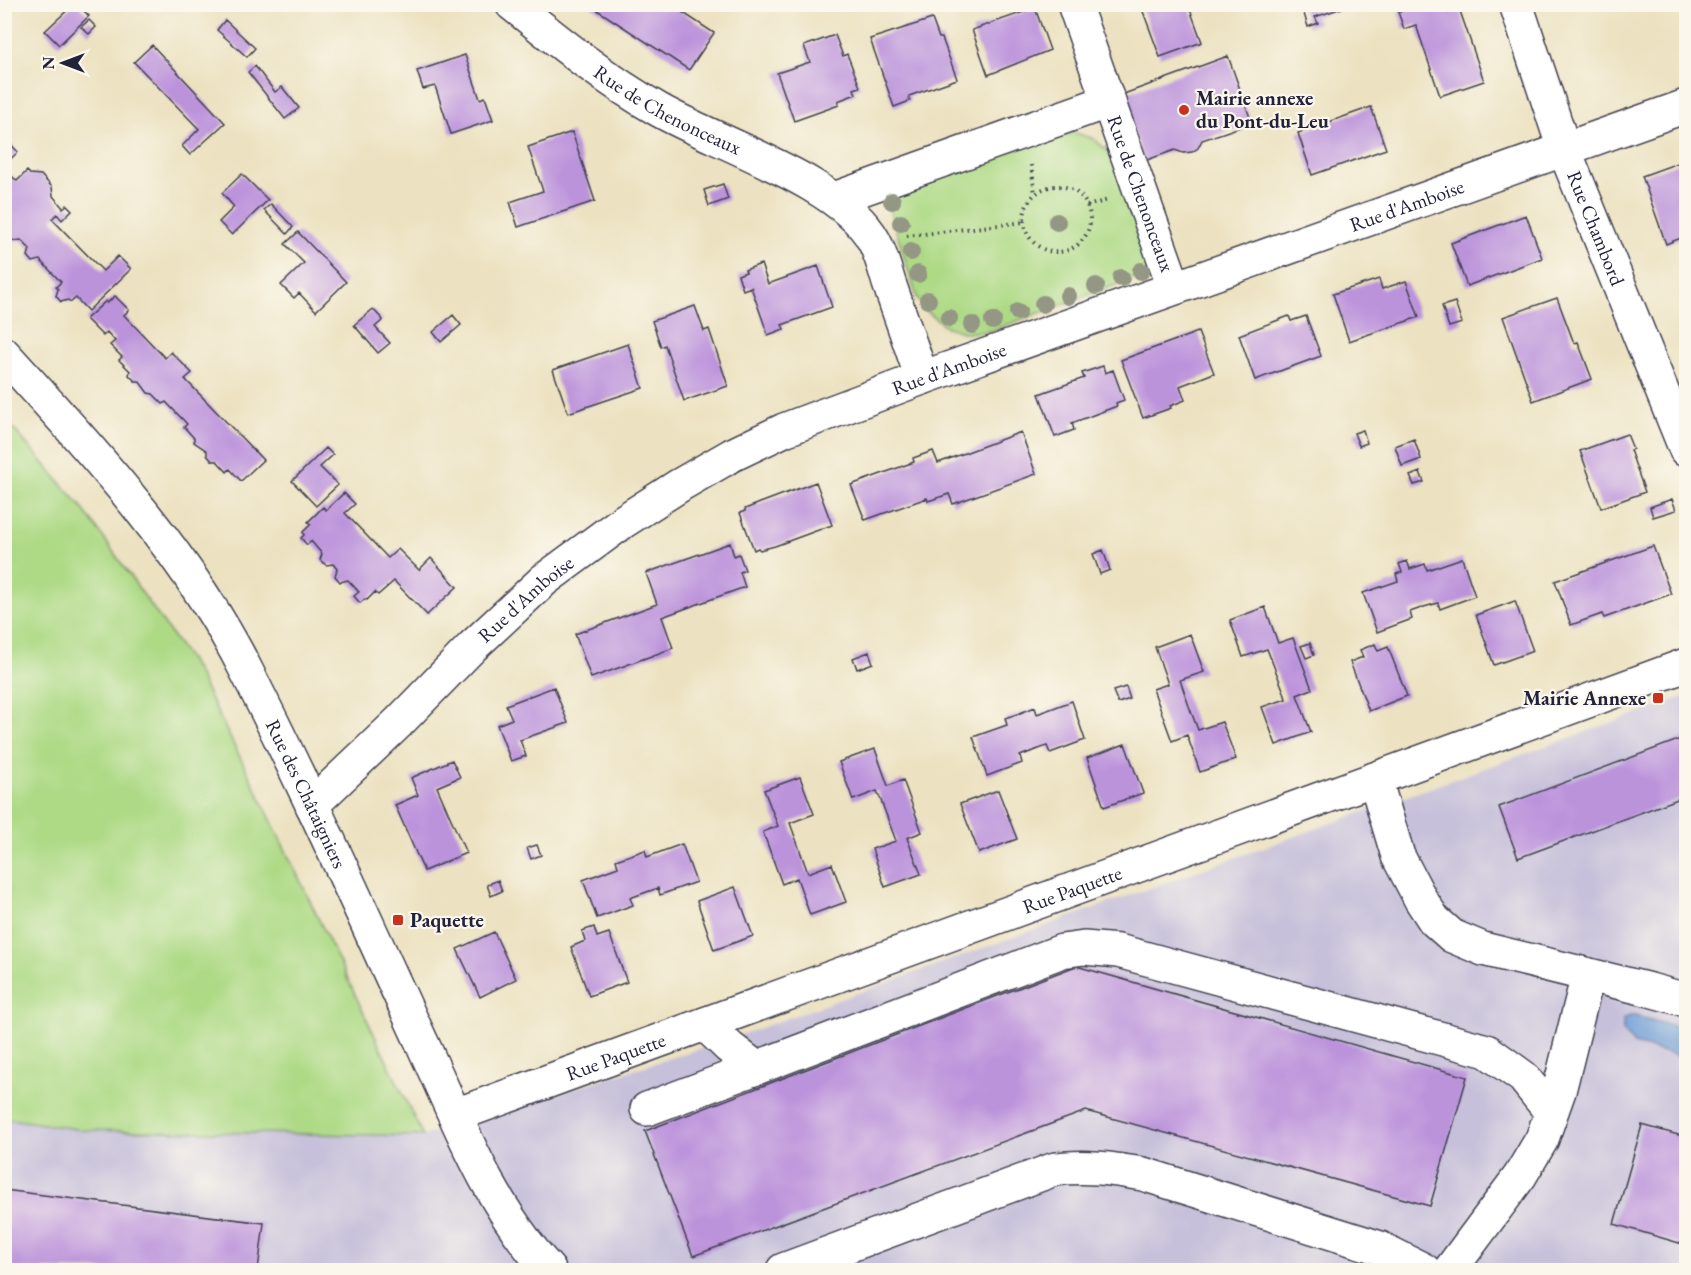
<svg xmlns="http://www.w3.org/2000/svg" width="1691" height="1275" font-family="'EB Garamond',serif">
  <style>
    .industrial { fill: #c6c0da }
    .green { fill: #aeda86; stroke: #687e60; stroke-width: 1.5 }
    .water { fill: #6d9cd5; stroke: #485f88; stroke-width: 1.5 }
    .building { fill: #bb93db }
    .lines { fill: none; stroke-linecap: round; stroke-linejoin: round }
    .minor-casing { stroke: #403f4f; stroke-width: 36 }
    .path { stroke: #403f4f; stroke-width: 4; stroke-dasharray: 1.5 4.5; stroke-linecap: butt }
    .minor { stroke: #fff; stroke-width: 33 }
    .tree { fill: #949784 }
    .poi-dot { fill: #c8321e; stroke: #fbf7ec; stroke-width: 2 }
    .labels { text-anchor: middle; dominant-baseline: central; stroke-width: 4.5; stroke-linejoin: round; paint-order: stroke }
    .poi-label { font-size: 20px; font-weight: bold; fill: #22223b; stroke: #fbf7ec; text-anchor: start }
    .street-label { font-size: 20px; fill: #22223b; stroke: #fbf7ec }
  </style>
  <rect width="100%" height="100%" fill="#fbf7ec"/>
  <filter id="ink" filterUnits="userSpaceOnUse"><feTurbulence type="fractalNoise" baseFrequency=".0167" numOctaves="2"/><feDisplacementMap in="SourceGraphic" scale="12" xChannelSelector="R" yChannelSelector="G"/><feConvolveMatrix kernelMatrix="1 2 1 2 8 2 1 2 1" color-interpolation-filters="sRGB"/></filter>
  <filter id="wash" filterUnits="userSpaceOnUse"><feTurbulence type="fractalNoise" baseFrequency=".008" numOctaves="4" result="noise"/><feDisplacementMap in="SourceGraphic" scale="24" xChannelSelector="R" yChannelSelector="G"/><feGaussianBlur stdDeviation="1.35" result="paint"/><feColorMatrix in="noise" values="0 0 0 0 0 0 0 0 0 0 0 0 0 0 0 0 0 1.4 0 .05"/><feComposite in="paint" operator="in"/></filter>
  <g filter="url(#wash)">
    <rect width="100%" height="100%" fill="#ece2c1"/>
    <path class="industrial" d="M 1686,696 L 1686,1270 L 5,1270 L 4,1118 L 82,1130 L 423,1136 L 721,1042 Z"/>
    <path class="green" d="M 1076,133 L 1094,139 L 1114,157 L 1154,271 L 990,331 L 966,333 L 947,327 L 927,312 L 917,298 L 891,214 L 883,197 L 1054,135 Z
      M 4,418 L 81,506 L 195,668 L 259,795 L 423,1136 L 82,1130 L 5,1118 Z"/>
    <path class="water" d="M 1631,1015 L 1686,1029 L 1686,1058 L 1634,1044 L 1623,1032 L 1623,1020 Z"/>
    <g id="blocks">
      <path class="building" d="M 74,4 L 77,4 L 89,16 L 59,45 L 45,31 Z
        M 588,4 L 670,4 L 714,33 L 689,70 Z
        M 1138,4 L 1188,4 L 1202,42 L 1160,57 L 1141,6 L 1139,7 Z
        M 1308,4 L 1345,4 L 1345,7 L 1315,17 L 1318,23 L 1308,27 L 1302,7 Z
        M 1420,4 L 1444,4 L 1447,13 L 1459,8 L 1484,81 L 1440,96 L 1416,25 L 1404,29 L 1398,12 Z
        M 1035,8 L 1050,50 L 988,75 L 972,30 Z
        M 932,19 L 939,38 L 942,38 L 957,79 L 909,96 L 910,101 L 894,107 L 870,39 Z
        M 89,20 L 96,27 L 89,34 L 81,27 Z
        M 225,20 L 255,48 L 247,57 L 217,30 Z
        M 835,35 L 843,56 L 847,54 L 860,87 L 854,89 L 856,94 L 838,101 L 839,105 L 794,121 L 777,73 L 810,62 L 804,46 Z
        M 152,45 L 225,123 L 190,155 L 182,146 L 199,129 L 134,62 Z
        M 465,55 L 480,99 L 485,97 L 493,120 L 451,134 L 435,86 L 423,89 L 417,71 Z
        M 1228,56 L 1252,123 L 1202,140 L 1198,148 L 1192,152 L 1183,153 L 1175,150 L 1144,161 L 1121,95 Z
        M 255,66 L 275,92 L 282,87 L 299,108 L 285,119 L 248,72 Z
        M 1371,107 L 1386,149 L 1312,175 L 1298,133 Z
        M 572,132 L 595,201 L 518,227 L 510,202 L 543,191 L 528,147 Z
        M 4,137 L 18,152 L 4,165 Z
        M 1686,160 L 1686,236 L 1666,244 L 1642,176 Z
        M 4,169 L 17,181 L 27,171 L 30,174 L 41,175 L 52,187 L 53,196 L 63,208 L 67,205 L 72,210 L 62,220 L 57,214 L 52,219 L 103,271 L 118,256 L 131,269 L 88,311 L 76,298 L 71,302 L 68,300 L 61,302 L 56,296 L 58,289 L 56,287 L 61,282 L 40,260 L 33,262 L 28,256 L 30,249 L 21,240 L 14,241 L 8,236 L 10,230 L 4,224 Z
        M 242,174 L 268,200 L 232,235 L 219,222 L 234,207 L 222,193 Z
        M 723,184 L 728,199 L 709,206 L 704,190 Z
        M 271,204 L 293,227 L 287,234 L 264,210 Z
        M 1526,215 L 1542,258 L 1467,286 L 1451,243 Z
        M 298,232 L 346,282 L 316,311 L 299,293 L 294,298 L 281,285 L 304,263 L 285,244 Z
        M 761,264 L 768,284 L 818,266 L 832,307 L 782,325 L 784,329 L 768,335 L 751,287 L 743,290 L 738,275 L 746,272 L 745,270 Z
        M 1379,279 L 1382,289 L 1406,281 L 1419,317 L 1349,341 L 1333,294 Z
        M 115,296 L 129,310 L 124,315 L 165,358 L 171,352 L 192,373 L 185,379 L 263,460 L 241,481 L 230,469 L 227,472 L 217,461 L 212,461 L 207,455 L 207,451 L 194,442 L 194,438 L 184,427 L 187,424 L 166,402 L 163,404 L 153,394 L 148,393 L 139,381 L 135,381 L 129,375 L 130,371 L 119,360 L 122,357 L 110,345 L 115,341 L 107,332 L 103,336 L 86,319 L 106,301 L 107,303 Z
        M 1557,298 L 1574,343 L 1578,342 L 1592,379 L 1533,401 L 1503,317 Z
        M 1455,302 L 1462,323 L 1449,327 L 1442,306 Z
        M 695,306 L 704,331 L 709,329 L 728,386 L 684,401 L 665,345 L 661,347 L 652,321 Z
        M 373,309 L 383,320 L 375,327 L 390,343 L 378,353 L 354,325 Z
        M 453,315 L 461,325 L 441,342 L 433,332 Z
        M 1289,316 L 1291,321 L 1306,316 L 1321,356 L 1255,380 L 1239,335 Z
        M 1198,332 L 1214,373 L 1180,386 L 1185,400 L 1170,406 L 1171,408 L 1143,418 L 1121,360 Z
        M 628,344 L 643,388 L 568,413 L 553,370 Z
        M 1103,366 L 1105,373 L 1113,370 L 1124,400 L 1116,403 L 1117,406 L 1072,423 L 1074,430 L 1055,437 L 1039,394 L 1084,378 L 1082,373 Z
        M 1363,430 L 1367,443 L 1359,446 L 1354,433 Z
        M 1021,432 L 1036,474 L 953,504 L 949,494 L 928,501 L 927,498 L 865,520 L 851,485 L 914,462 L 913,458 L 933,451 L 938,463 Z
        M 1627,434 L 1633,449 L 1630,450 L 1645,492 L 1601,508 L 1580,451 Z
        M 1414,439 L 1421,459 L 1402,466 L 1395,446 Z
        M 326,448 L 333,455 L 320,467 L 338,485 L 316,506 L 292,481 Z
        M 1420,472 L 1424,482 L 1414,485 L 1410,476 Z
        M 816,482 L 832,525 L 775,546 L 760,550 L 758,548 L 754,550 L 740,513 L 745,511 L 745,509 L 760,503 Z
        M 344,493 L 355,504 L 345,513 L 388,558 L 398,549 L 419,570 L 431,558 L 457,587 L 427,615 L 394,581 L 378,595 L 375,592 L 367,600 L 365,599 L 360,603 L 354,596 L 359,592 L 348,580 L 340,582 L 335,576 L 337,569 L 333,564 L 326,565 L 320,560 L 322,554 L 311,541 L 307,545 L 301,538 L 304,535 L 303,532 L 311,524 L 308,522 L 323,507 L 326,510 Z
        M 1672,499 L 1676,510 L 1653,517 L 1650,507 Z
        M 730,543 L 734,556 L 739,554 L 745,570 L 740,572 L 745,587 L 662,617 L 673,648 L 591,678 L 575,634 L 657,604 L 646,573 Z
        M 1653,546 L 1671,594 L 1604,618 L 1602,614 L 1571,625 L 1555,581 Z
        M 1103,550 L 1110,570 L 1100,574 L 1093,554 Z
        M 1462,558 L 1475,596 L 1440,609 L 1438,603 L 1424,607 L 1410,612 L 1412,619 L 1377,632 L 1363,593 L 1398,581 L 1396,574 L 1402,572 L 1399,564 L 1407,561 L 1410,569 L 1425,564 L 1427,570 Z
        M 1515,601 L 1533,651 L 1494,665 L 1476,615 Z
        M 1265,607 L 1278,643 L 1293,638 L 1312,689 L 1297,695 L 1311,732 L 1276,745 L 1262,707 L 1286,699 L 1284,692 L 1267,649 L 1243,657 L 1230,620 Z
        M 1190,634 L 1204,672 L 1180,680 L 1189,706 L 1198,730 L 1222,722 L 1236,759 L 1200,772 L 1187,735 L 1172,741 L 1153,689 L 1168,684 L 1155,647 Z
        M 1310,643 L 1314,655 L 1306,658 L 1301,646 Z
        M 1375,644 L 1378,651 L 1388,647 L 1407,696 L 1369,711 L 1350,662 L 1363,657 L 1360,650 Z
        M 869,652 L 873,663 L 857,669 L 853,658 Z
        M 554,687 L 568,723 L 520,740 L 526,756 L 511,761 L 497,725 L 512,719 L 506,705 Z
        M 1126,687 L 1130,699 L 1118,703 L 1113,691 Z
        M 1072,701 L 1085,740 L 1050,753 L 1047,746 L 1033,751 L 1020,756 L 1022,763 L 987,776 L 973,737 L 1007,725 L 1005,718 L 1020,713 L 1035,707 L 1037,714 Z
        M 1686,737 L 1686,796 L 1518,858 L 1499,807 Z
        M 1125,744 L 1143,793 L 1104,807 L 1087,758 Z
        M 875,749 L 888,786 L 903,780 L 922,832 L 907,838 L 921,874 L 885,887 L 872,849 L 896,841 L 880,798 L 877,791 L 853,800 L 839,762 Z
        M 452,760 L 460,777 L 437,787 L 466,853 L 424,871 L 395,805 L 418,795 L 411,778 Z
        M 800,777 L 814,814 L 790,823 L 808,873 L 832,864 L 846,902 L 810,915 L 797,878 L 782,884 L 763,832 L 778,826 L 764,790 Z
        M 998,790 L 1017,839 L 979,853 L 960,804 Z
        M 682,844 L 696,882 L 660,895 L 658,888 L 630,898 L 633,905 L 597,918 L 583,880 L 618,867 L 616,860 L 645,850 L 647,857 Z
        M 537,845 L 541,855 L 531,859 L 527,848 Z
        M 498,880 L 502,891 L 491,896 L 487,885 Z
        M 735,887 L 753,936 L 714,950 L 697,901 Z
        M 594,927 L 597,937 L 609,933 L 627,982 L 589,996 L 571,947 L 585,941 L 582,931 Z
        M 494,932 L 516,979 L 480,997 L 457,949 Z
        M 1076,966 L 1467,1077 L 1430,1206 L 1086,1111 L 693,1256 L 645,1131 Z
        M 1642,1125 L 1686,1137 L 1686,1245 L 1614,1224 Z
        M 4,1190 L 264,1223 L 258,1270 L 4,1269 Z"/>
    </g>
  </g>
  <g filter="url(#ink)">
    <use href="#blocks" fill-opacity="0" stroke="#403f4f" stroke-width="1.5"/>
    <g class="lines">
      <g class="minor-casing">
        <g id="minor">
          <path id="s1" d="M 512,4 C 559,42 606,80 659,110 C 717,143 843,183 874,241 C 881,254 885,270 889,283 C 900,315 911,346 922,378"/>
          <path id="s2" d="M 1074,4 L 1174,287"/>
          <path id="s3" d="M 1516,4 L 1564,149 L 1686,450"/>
          <path d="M 834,199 L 1109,101"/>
          <path id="s4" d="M 4,354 C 93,452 186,551 246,670 C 309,793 365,920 423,1045 C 459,1123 490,1206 549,1270"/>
          <path d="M 1375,779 L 1398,856 L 1421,900 L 1434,920 L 1452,936 L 1483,949 L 1650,990 L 1686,1000"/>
          <path id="s5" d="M 312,805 L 398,723 L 473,646 L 544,580 L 624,521 L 680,485 L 732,455 L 784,430 L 922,378 L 1686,106"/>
          <path d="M 705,1024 L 729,1047 L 756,1068 L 1062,951 L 1084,948 L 1118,951 L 1487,1051 L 1523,1077 L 1551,1112"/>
          <path d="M 647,1109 L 756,1068"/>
          <path id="s6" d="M 456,1115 L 1686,665"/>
          <path d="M 783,1270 L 1055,1169 C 1086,1165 1113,1169 1143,1174 L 1380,1248 L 1424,1270"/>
          <path d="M 1450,1270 L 1520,1176 L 1542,1139 L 1559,1091 L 1588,975"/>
        </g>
      </g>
      <path class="path" d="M 1031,165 L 1035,194
        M1024 219a33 33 0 1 1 66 0a33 33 0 1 1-66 0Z
        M 1087,206 L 1108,200
        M 907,236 L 1024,222"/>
      <use href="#minor" class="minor"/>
    </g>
    <g class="tree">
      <circle cx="892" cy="201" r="9"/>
      <circle cx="1057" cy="222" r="9"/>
      <circle cx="901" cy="223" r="9"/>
      <circle cx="911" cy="252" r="9"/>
      <circle cx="1141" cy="271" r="9"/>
      <circle cx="918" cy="274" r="9"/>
      <circle cx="1121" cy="278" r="9"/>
      <circle cx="1096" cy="286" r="9"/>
      <circle cx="1068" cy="296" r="9"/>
      <circle cx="928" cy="300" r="9"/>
      <circle cx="1043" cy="304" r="9"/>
      <circle cx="1018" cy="312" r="9"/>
      <circle cx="949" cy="318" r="9"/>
      <circle cx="993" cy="321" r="9"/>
      <circle cx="972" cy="325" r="9"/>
    </g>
  </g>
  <g class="poi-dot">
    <circle cx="1184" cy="110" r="6"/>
    <rect x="1652" y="692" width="12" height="12" rx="3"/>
    <rect x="392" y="914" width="12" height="12" rx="3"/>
  </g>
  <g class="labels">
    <g class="poi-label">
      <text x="1196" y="98">Mairie annexe<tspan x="1196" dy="23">du Pont-du-Leu</tspan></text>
      <text x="1646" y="698" text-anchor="end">Mairie Annexe</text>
      <text x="410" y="920">Paquette</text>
    </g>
    <g class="street-label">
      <text stroke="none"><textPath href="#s1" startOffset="189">Rue de Chenonceaux</textPath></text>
      <text stroke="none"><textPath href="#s2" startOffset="201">Rue de Chenonceaux</textPath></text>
      <text stroke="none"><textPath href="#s5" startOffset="1269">Rue d'Amboise</textPath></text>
      <text stroke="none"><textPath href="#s3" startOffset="238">Rue Chambord</textPath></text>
      <text stroke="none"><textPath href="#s5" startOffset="783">Rue d'Amboise</textPath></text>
      <text stroke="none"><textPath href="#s5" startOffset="297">Rue d'Amboise</textPath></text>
      <text stroke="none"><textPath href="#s4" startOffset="537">Rue des Châtaigniers</textPath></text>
      <text stroke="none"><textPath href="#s6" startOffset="656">Rue Paquette</textPath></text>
      <text stroke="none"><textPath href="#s6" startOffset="170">Rue Paquette</textPath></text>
    </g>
  </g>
  <rect width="1691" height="1275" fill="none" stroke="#fbf7ec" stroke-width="24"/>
  <g transform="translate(63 63) rotate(270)" stroke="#fbf7ec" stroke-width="4.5" paint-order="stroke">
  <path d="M0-4.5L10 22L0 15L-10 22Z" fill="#22223b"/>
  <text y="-9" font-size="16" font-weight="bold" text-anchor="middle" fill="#22223b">N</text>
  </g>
</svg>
